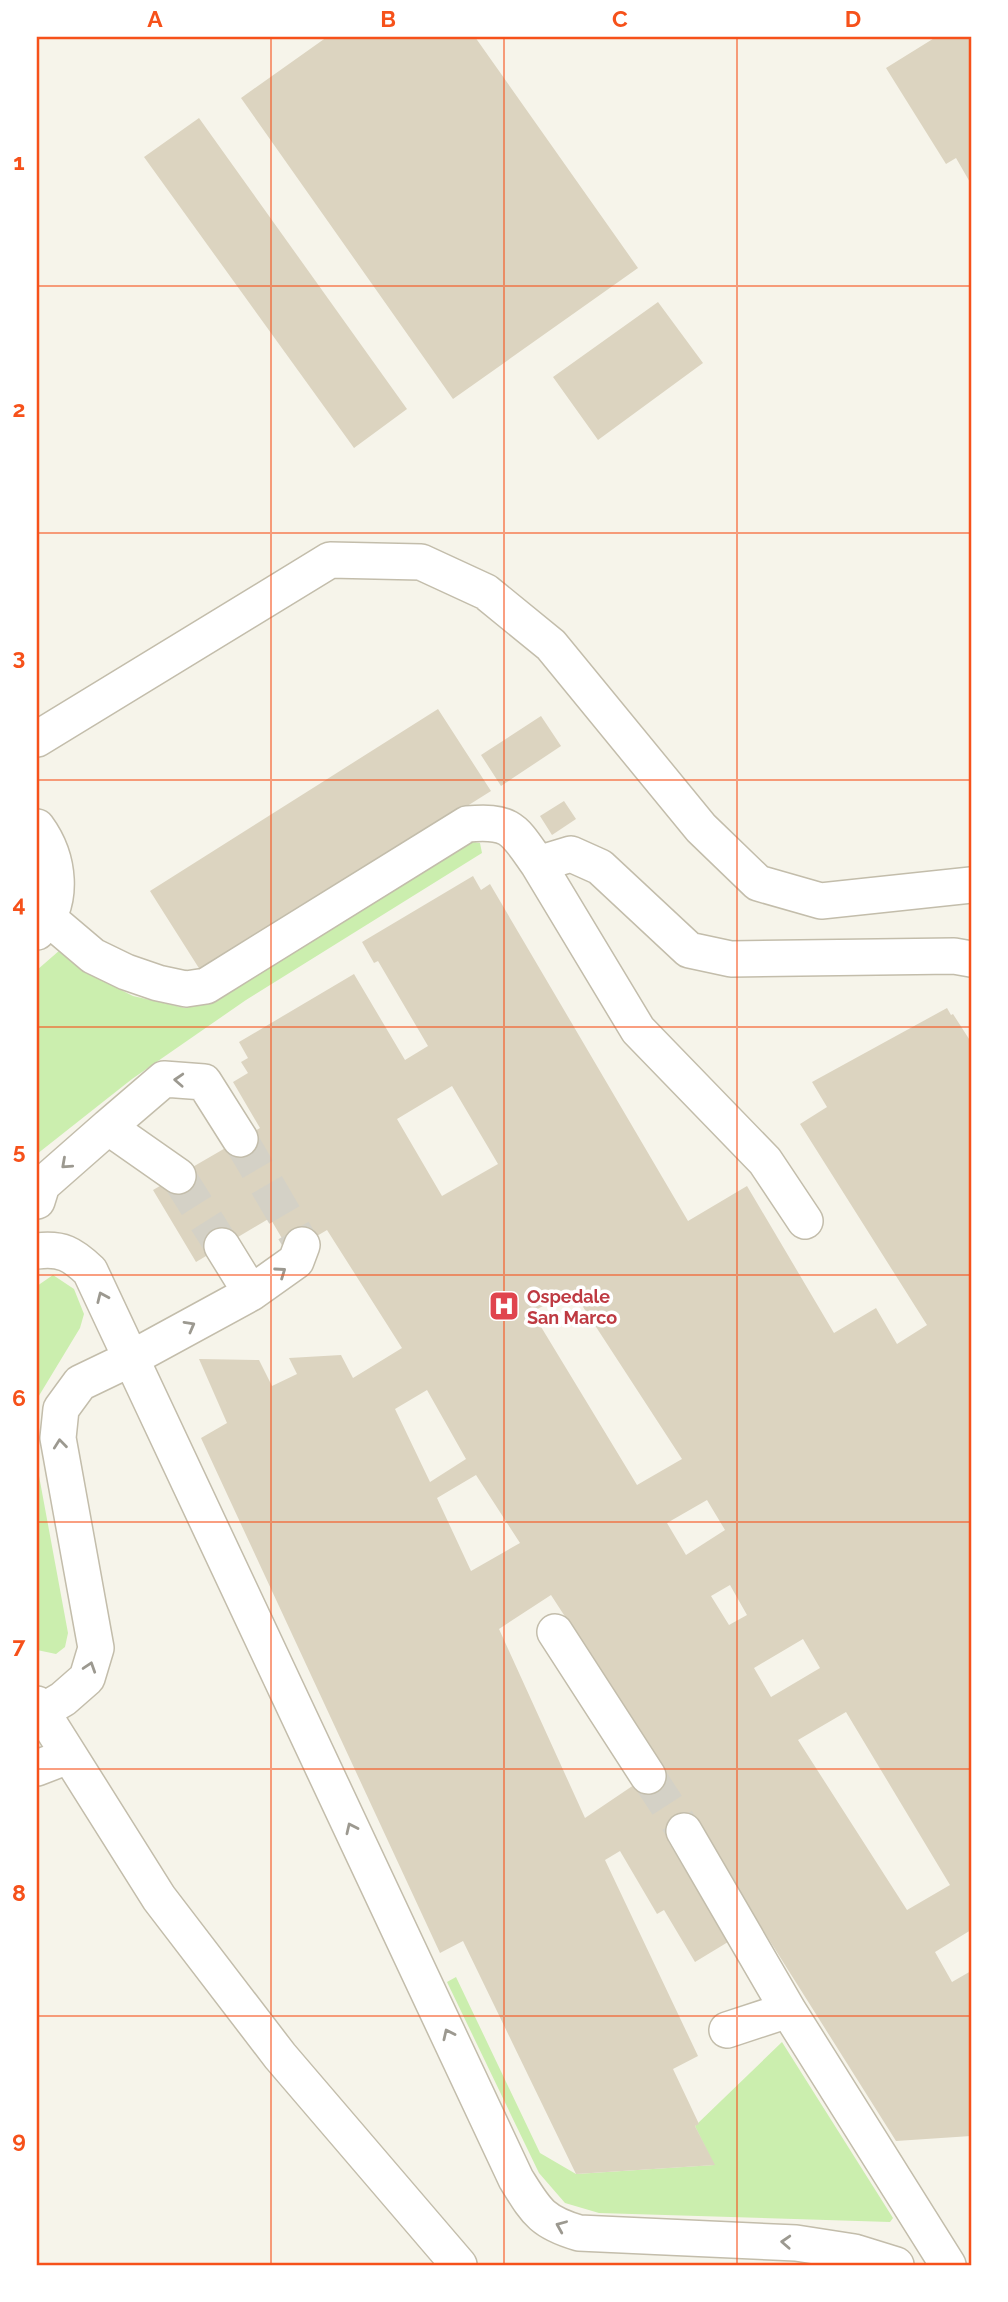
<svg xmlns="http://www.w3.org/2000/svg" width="1008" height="2302" font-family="Raleway,sans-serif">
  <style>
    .green { fill: #cbeeae }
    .building { fill: #dcd4c0; fill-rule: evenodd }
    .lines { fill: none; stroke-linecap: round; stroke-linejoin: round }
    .minor-tunnel { stroke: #d4d1c6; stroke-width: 35; stroke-dasharray: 35 18; stroke-linecap: butt }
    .minor-casing { stroke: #c3bdab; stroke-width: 38 }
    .minor { stroke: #fff; stroke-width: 35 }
    .oneway { stroke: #9c9990 }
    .grid { fill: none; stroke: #f6511a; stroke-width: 2; stroke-opacity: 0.55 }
    .labels { text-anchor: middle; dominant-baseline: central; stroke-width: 7; stroke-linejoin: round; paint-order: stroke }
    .health-label { font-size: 18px; font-weight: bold; fill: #be3a42; stroke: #fff; text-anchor: start }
    .neatline { fill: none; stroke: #f6511a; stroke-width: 2.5 }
    .grid-label { font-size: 23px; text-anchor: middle; font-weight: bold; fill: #f6511a }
  </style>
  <rect width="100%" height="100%" fill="#f6f4ea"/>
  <path class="green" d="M 467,841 L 480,843 L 482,853 L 246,1000 L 132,1079 L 37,1154 L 37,970 L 60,950 L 87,973 L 133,996 L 185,1008 L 211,1002 Z
    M 53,1275 L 74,1289 L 84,1314 L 80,1328 L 37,1399 L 37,1286 Z
    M 37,1465 L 68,1633 L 65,1647 L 56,1654 L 37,1650 Z
    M 456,1977 L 540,2153 L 576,2174 L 714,2165 L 695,2126 L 782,2042 L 893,2218 L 890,2222 L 599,2213 L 565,2203 L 539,2173 L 447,1982 Z"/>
  <path class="building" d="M 327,37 L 475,37 L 638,268 L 453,399 L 241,98 Z
    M 936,37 L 971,37 L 971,184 L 956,158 L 946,164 L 886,68 Z
    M 199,118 L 407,409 L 354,448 L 144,157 Z
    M 658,302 L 703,363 L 598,440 L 553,377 Z
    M 438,709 L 491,791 L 202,973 L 150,891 Z
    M 541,716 L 561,746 L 501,786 L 481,755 Z
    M 564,801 L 576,819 L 552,835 L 540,816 Z
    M 473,876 L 481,890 L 490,884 L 688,1221 L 747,1186 L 834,1333 L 876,1308 L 897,1344 L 927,1325 L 800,1124 L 827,1107 L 812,1082 L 947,1008 L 951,1015 L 953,1014 L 971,1042 L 971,1930 L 935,1952 L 952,1982 L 971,1971 L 971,2136 L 896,2141 L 696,1824 L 668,1841 L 728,1942 L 695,1962 L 664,1910 L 657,1914 L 620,1851 L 605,1860 L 698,2056 L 673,2069 L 699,2124 L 695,2126 L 715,2165 L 576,2174 L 463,1941 L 440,1953 L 201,1438 L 227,1423 L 199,1359 L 259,1360 L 272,1386 L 297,1374 L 289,1358 L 341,1355 L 353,1378 L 402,1348 L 327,1230 L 290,1252 L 270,1218 L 196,1262 L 153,1190 L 260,1128 L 233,1082 L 248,1073 L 241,1062 L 248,1058 L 239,1042 L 354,974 L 405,1060 L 428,1046 L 378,961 L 374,963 L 362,942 ZM 452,1086 L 498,1164 L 442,1196 L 397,1119 ZM 572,1290 L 682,1459 L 637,1485 L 532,1312 ZM 427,1390 L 466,1459 L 430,1482 L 395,1409 ZM 476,1475 L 520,1543 L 471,1571 L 437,1498 ZM 707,1500 L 725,1530 L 686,1555 L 667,1523 ZM 730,1585 L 747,1615 L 729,1625 L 711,1596 ZM 551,1595 L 662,1766 L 585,1818 L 499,1629 ZM 803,1639 L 820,1668 L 771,1697 L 754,1668 ZM 846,1712 L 950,1885 L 907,1910 L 798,1740 Z"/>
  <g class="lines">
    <path class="minor-tunnel" d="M 240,1139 L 302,1245
      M 178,1176 L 222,1246
      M 648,1776 L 684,1831"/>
    <g class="minor-casing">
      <path id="minor" d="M 37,739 L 330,560 L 421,562 L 486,592 L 551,645 L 701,828 L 758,883 L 821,901 L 971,885
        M 37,827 C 59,857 66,903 37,932
        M 538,864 L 638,1030 L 765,1161 L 805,1221
        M 47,917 L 93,956 L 126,972 L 158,983 L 186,989 L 206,986 L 467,824 C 512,820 514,830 538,864 L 571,854 L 600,867 L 689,950 L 731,959 L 954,956 L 971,959
        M 108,1127 L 164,1079 L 204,1082 L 240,1139
        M 37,1201 L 42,1185 L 108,1127 L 178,1176
        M 37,1251 C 62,1248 72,1254 90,1271 L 516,2179 C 536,2211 541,2222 579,2233 L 796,2243 L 854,2252
        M 251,1293 L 296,1261 L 302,1245
        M 555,1632 L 648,1776
        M 37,1704 L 159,1898 L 280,2056 L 459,2265
        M 41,1712 L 63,1699 L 87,1678 L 96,1648 L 58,1438 L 61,1409 L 80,1383 L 130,1359 L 251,1293 L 222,1246
        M 37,1768 L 68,1756
        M 684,1831 L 788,2010
        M 727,2030 L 788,2010 L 948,2265
        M 831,2255 L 854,2252 L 896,2265"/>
    </g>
    <use href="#minor" class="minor"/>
  </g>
  <defs><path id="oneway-chevron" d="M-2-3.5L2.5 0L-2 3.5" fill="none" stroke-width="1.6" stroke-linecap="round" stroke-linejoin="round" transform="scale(1.75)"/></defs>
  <g class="oneway">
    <use href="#oneway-chevron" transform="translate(179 1080) rotate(-177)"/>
    <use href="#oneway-chevron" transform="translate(66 1164) rotate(138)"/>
    <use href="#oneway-chevron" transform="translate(281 1272) rotate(-35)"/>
    <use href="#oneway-chevron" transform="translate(102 1297) rotate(-114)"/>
    <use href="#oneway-chevron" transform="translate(190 1326) rotate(-29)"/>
    <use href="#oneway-chevron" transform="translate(60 1444) rotate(-96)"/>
    <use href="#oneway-chevron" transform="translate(90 1667) rotate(-72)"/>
    <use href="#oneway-chevron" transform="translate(351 1828) rotate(-115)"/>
    <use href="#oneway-chevron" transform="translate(448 2034) rotate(-115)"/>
    <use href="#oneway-chevron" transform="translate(561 2226) rotate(-157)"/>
    <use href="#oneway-chevron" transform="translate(786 2242) rotate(-177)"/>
  </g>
  <path class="grid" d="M 271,37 L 271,2265M 504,37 L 504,2265M 737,37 L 737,2265M 37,286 L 971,286M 37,533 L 971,533M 37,780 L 971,780M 37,1027 L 971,1027M 37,1275 L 971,1275M 37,1522 L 971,1522M 37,1769 L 971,1769M 37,2016 L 971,2016"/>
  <defs>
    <g id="hospital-square" transform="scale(1.575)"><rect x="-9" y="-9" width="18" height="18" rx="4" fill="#e0444e" stroke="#fff"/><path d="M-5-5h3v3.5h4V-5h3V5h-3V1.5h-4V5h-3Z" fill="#fff"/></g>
  </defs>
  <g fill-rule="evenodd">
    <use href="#hospital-square" x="504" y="1306"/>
  </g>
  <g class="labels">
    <g class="health-label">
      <text x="527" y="1296">Ospedale<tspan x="527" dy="21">San Marco</tspan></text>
    </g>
  </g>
  <rect width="1008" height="2302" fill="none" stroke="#ffffff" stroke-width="77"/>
  <rect x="38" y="38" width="932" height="2226" class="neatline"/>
  <g class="grid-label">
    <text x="155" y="27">A</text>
    <text x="388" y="27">B</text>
    <text x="620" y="27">C</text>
    <text x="853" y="27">D</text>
    <text x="19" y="170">1</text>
    <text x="19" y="417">2</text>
    <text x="19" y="665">3</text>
    <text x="19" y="912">4</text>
    <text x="19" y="1159">5</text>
    <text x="19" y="1406">6</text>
    <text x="19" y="1653">7</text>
    <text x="19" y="1901">8</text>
    <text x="19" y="2148">9</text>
  </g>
</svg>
